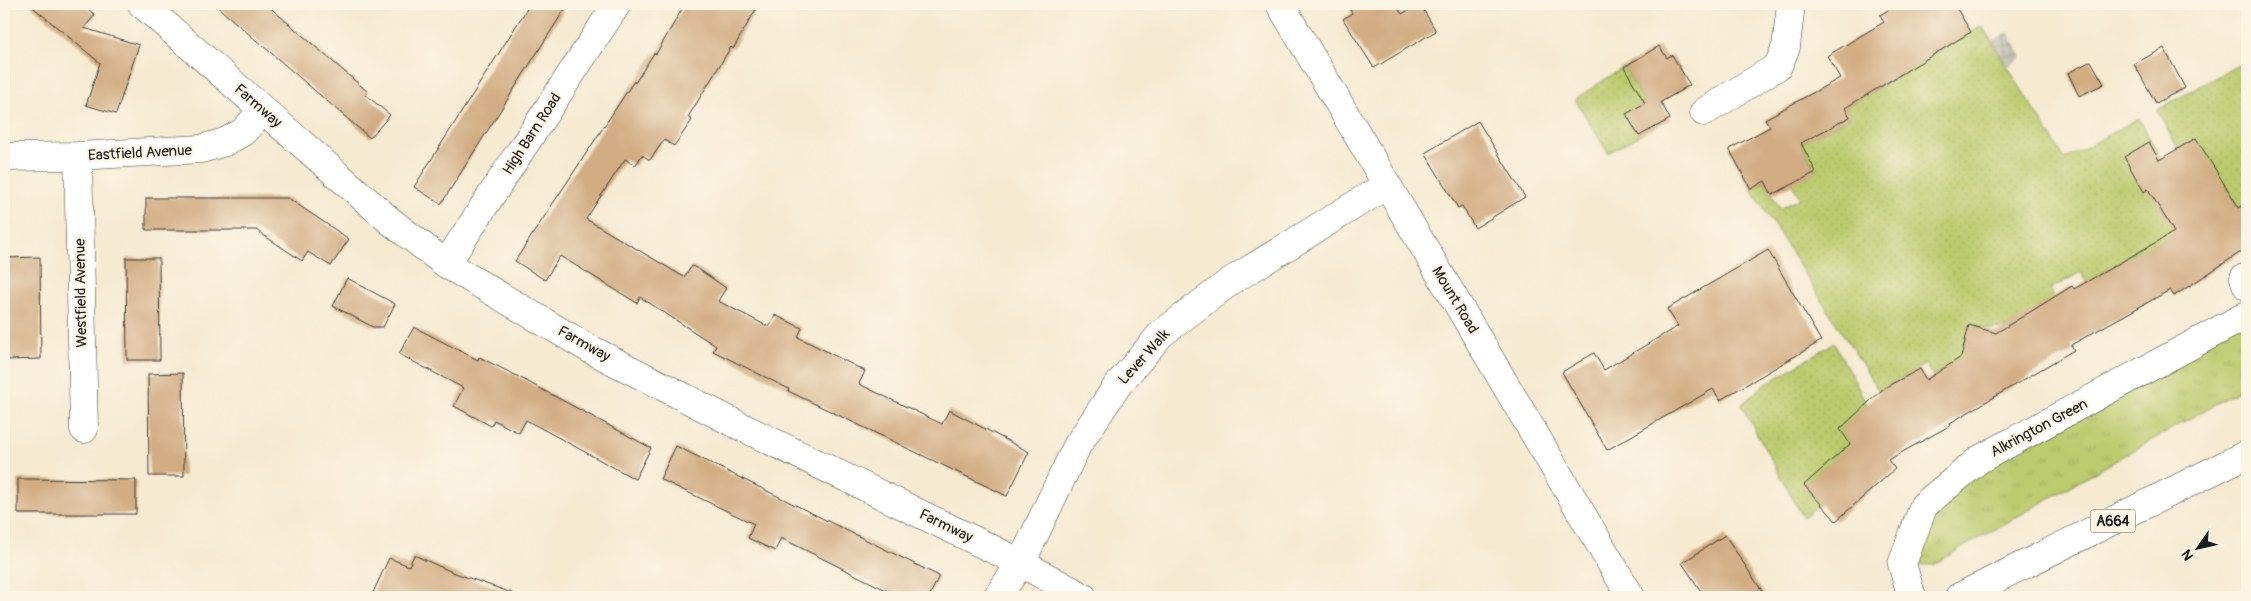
<svg xmlns="http://www.w3.org/2000/svg" width="2251" height="601" font-family="Pangolin,sans-serif">
  <style>
    .industrial { fill: url(#industrial-grid) }
    .grass { fill: url(#grass-tufts); stroke: #6c7444 }
    .garden { fill: url(#garden-dots); stroke: #6c7444 }
    .building { fill: #d2ad84 }
    .lines { fill: none; stroke-linecap: round; stroke-linejoin: round }
    .street-casing { stroke: #3d3b37; stroke-width: 29 }
    .secondary-casing { stroke: #3d3b37; stroke-width: 29 }
    .primary-casing { stroke: #3d3b37; stroke-width: 29 }
    .street { stroke: #fff; stroke-width: 28 }
    .secondary { stroke: #fff; stroke-width: 28 }
    .primary { stroke: #fff; stroke-width: 28 }
    .labels { text-anchor: middle; dominant-baseline: central; stroke-width: 4.5; stroke-linejoin: round; paint-order: stroke }
    .shield { fill: #fcf5e5; stroke: #5f5d58; stroke-width: 1 }
    .shield-label { font-size: 14px; font-weight: bold; fill: #1c1c1c }
    .street-label { font-size: 15px; fill: #1c1c1c; stroke: #fcf5e5 }
  </style>
  <defs>
    <pattern id="industrial-grid" width="8" height="8" patternUnits="userSpaceOnUse" patternTransform="scale(1.25)"><rect width="8" height="8" fill="#c5c5b8"/><path d="M0 4h8M4 0v8" fill="none" stroke="#a9a99e"/></pattern>
    <pattern id="grass-tufts" width="24" height="20" patternUnits="userSpaceOnUse" patternTransform="scale(1.25)"><rect width="24" height="20" fill="#bbcb6d"/><path d="M3 7l-1-3M5 7V3M7 7l1-3M15 17l-1-3M17 17v-4M19 17l1-3" fill="none" stroke="#a0ae5e"/></pattern>
    <pattern id="garden-dots" width="8" height="8" patternUnits="userSpaceOnUse" patternTransform="scale(1.25)"><rect width="8" height="8" fill="#bbcb6d"/><path d="M2 2h.1M6 6h.1" fill="none" stroke="#a0ae5e" stroke-width="1.8" stroke-linecap="round"/></pattern>
  </defs>
  <rect width="100%" height="100%" fill="#fcf5e5"/>
  <filter id="ink" filterUnits="userSpaceOnUse"><feTurbulence type="fractalNoise" baseFrequency=".02" numOctaves="2"/><feDisplacementMap in="SourceGraphic" scale="10" xChannelSelector="R" yChannelSelector="G"/><feConvolveMatrix kernelMatrix="1 2 1 2 8 2 1 2 1" color-interpolation-filters="sRGB"/></filter>
  <filter id="wash" filterUnits="userSpaceOnUse"><feTurbulence type="fractalNoise" baseFrequency=".0096" numOctaves="4" result="noise"/><feDisplacementMap in="SourceGraphic" scale="20" xChannelSelector="R" yChannelSelector="G"/><feGaussianBlur stdDeviation="1.12" result="paint"/><feColorMatrix in="noise" values="0 0 0 0 0 0 0 0 0 0 0 0 0 0 0 0 0 1.4 0 .05"/><feComposite in="paint" operator="in"/></filter>
  <g filter="url(#wash)">
    <rect width="100%" height="100%" fill="#f6ead1"/>
    <path class="industrial" d="M 2008,32 L 2022,57 L 2008,66 L 2013,74 L 1975,51 Z"/>
    <path class="grass" d="M 2247,316 L 2247,386 L 1932,565 L 1902,564 L 1924,505 Z"/>
    <path class="garden" d="M 1982,26 L 2065,159 L 2139,118 L 2187,210 L 2177,237 L 2141,256 L 2138,251 L 2099,275 L 2112,298 L 2101,304 L 2081,272 L 2050,289 L 2059,305 C 2033,316 2004,335 1975,327 L 1973,350 L 1932,376 L 1926,364 L 1879,391 L 1751,189 L 1765,181 L 1780,209 L 1800,198 L 1792,184 L 1816,171 L 1801,143 L 1850,117 L 1845,108 Z
      M 2247,60 L 2247,203 L 2239,208 L 2226,186 L 2205,198 L 2157,110 Z
      M 1624,67 L 1645,103 L 1627,114 L 1639,136 L 1608,153 L 1575,99 Z
      M 1834,343 L 1875,419 L 1840,429 L 1851,444 L 1804,485 L 1821,504 L 1803,517 L 1741,405 L 1763,386 Z"/>
    <g id="blocks">
      <path class="building" d="M 29,4 L 82,4 L 95,15 L 84,28 L 139,45 L 116,114 L 86,105 L 100,63 Z
        M 214,4 L 266,4 L 368,92 L 366,95 L 390,115 L 370,138 Z
        M 530,4 L 568,4 L 441,204 L 414,187 Z
        M 685,4 L 759,4 L 733,49 L 731,47 L 688,117 L 692,120 L 674,146 L 664,140 L 650,160 L 642,155 L 635,166 L 625,159 L 586,219 L 684,277 L 692,266 L 700,270 L 726,288 L 718,301 L 769,327 L 775,315 L 802,328 L 798,337 L 865,371 L 859,384 L 942,424 L 949,410 L 1029,452 L 1007,496 L 788,391 L 789,389 L 713,351 L 716,346 L 640,297 L 637,303 L 560,256 L 545,280 L 515,261 L 634,81 L 635,83 L 654,53 L 656,54 Z
        M 1346,4 L 1395,4 L 1402,14 L 1420,4 L 1436,31 L 1374,68 L 1343,19 L 1352,13 Z
        M 1898,4 L 1954,4 L 1971,32 L 1845,108 L 1850,117 L 1801,143 L 1816,172 L 1772,195 L 1765,181 L 1751,189 L 1729,149 L 1770,127 L 1765,119 L 1840,78 L 1827,56 L 1884,22 L 1880,15 Z
        M 1659,46 L 1667,58 L 1672,55 L 1690,85 L 1661,102 L 1670,119 L 1639,136 L 1626,114 L 1645,103 L 1624,67 Z
        M 2164,48 L 2185,88 L 2156,103 L 2134,64 Z
        M 2091,61 L 2104,84 L 2079,96 L 2068,73 Z
        M 1478,121 L 1525,197 L 1475,228 L 1462,206 L 1458,208 L 1425,153 Z
        M 2196,138 L 2239,208 L 2247,203 L 2247,248 L 2174,296 L 2170,290 L 2071,345 L 2074,350 L 1950,423 L 1951,425 L 1888,460 L 1895,469 L 1836,521 L 1804,485 L 1850,444 L 1840,429 L 1884,388 L 1920,369 L 1926,380 L 1961,357 L 1969,325 L 1996,333 L 2072,286 L 2074,289 L 2174,232 L 2148,189 L 2144,192 L 2124,157 L 2149,142 L 2159,160 Z
        M 146,198 L 288,198 L 349,239 L 331,266 L 308,252 L 302,261 L 256,230 L 146,230 Z
        M 1768,250 L 1821,341 L 1720,400 L 1713,389 L 1607,450 L 1562,372 L 1594,353 L 1604,370 L 1678,326 L 1667,309 Z
        M 40,257 L 41,359 L 6,360 L 5,258 Z
        M 126,258 L 159,258 L 160,360 L 127,360 Z
        M 347,278 L 395,304 L 383,327 L 373,327 L 333,306 Z
        M 414,327 L 478,360 L 479,357 L 517,376 L 651,448 L 635,479 L 526,420 L 519,433 L 494,420 L 491,426 L 454,406 L 463,388 L 399,354 Z
        M 183,373 L 184,476 L 149,476 L 148,374 Z
        M 676,446 L 939,576 L 929,597 L 900,597 L 781,538 L 775,551 L 748,538 L 754,524 L 660,479 Z
        M 18,479 L 136,480 L 136,514 L 18,514 Z
        M 1725,535 L 1766,597 L 1705,597 L 1682,563 Z
        M 414,555 L 452,572 L 512,593 L 512,597 L 371,597 L 389,558 L 409,566 Z"/>
    </g>
  </g>
  <g filter="url(#ink)">
    <use href="#blocks" fill-opacity="0" stroke="#3d3b37" stroke-width="1"/>
    <g class="lines">
      <g class="street-casing">
        <path id="street" d="M 142,4 L 389,220 L 446,264 L 588,348 L 738,425 L 1021,563 L 1083,597
          M 1704,112 L 1778,66 L 1786,47 L 1791,4
          M 78,156 L 84,429
          M 4,157 L 78,156 L 201,149 L 225,142 L 243,132 L 263,110
          M 446,264 L 617,4
          M 2244,278 L 2247,286
          M 997,597 L 1021,563 L 1077,446 L 1117,386 L 1161,334 L 1231,281 L 1387,185
          M 1912,597 L 1902,564 L 1924,505 L 1980,459 L 2247,315"/>
      </g>
      <g class="secondary-casing">
        <path id="secondary" d="M 1280,4 L 1631,597"/>
      </g>
      <g class="primary-casing">
        <path id="primary" d="M 1959,597 L 2247,454"/>
      </g>
      <use href="#street" class="street"/>
      <use href="#secondary" class="secondary"/>
      <use href="#primary" class="primary"/>
    </g>
  </g>
  <g class="labels">
    <rect class="shield" x="2090.5" y="509.5" width="45" height="23" rx="4"/>
    <g class="shield-label">
      <text x="2113" y="521">A664</text>
    </g>
    <g class="street-label">
      <text transform="translate(258 106) rotate(41)">Farmway</text>
      <text transform="translate(532 134) rotate(-57)">High Barn Road</text>
      <text transform="translate(140 153) rotate(-3)">Eastfield Avenue</text>
      <text transform="translate(81 293) rotate(-91)">Westfield Avenue</text>
      <text transform="translate(1455 300) rotate(59)">Mount Road</text>
      <text transform="translate(584 344) rotate(29)">Farmway</text>
      <text transform="translate(1144 357) rotate(-48)">Lever Walk</text>
      <text transform="translate(2039 428) rotate(-28)">Alkrington Green</text>
      <text transform="translate(946 526) rotate(26)">Farmway</text>
    </g>
  </g>
  <rect width="2251" height="601" fill="none" stroke="#fcf5e5" stroke-width="20"/>
  <g transform="translate(2198 548) rotate(236)" stroke="#fcf5e5" stroke-width="4" paint-order="stroke">
  <path d="M0-4L9 19L0 12L-9 19Z" fill="#1c1c1c"/>
  <text y="-8" font-size="14" font-weight="bold" text-anchor="middle" fill="#1c1c1c">N</text>
  </g>
</svg>
